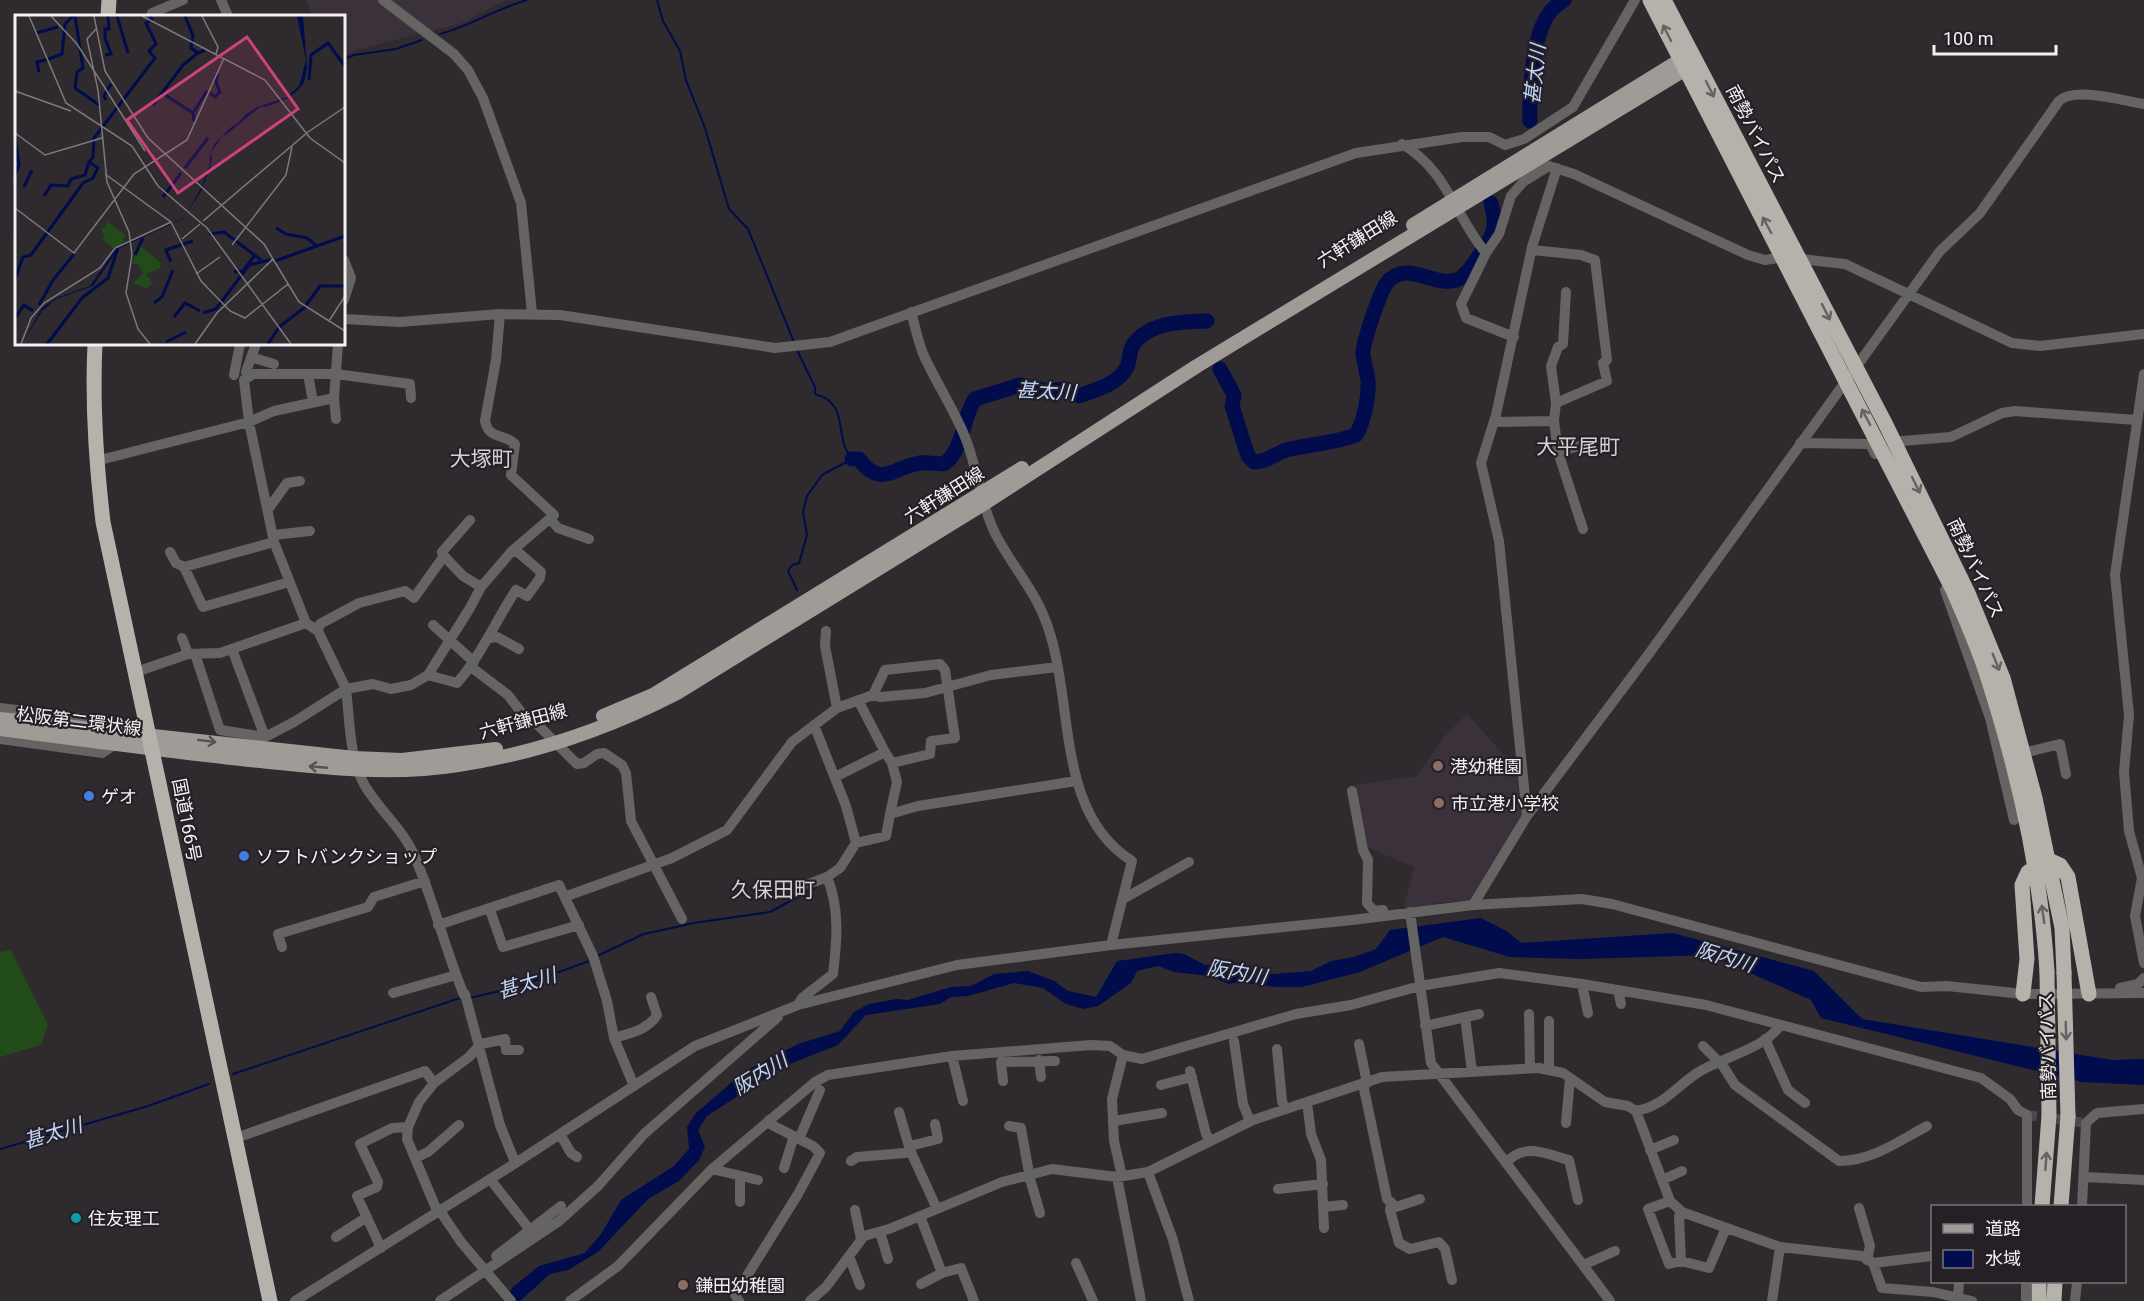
<svg xmlns="http://www.w3.org/2000/svg" width="2144" height="1301" font-family="Roboto,'Noto Sans JP',sans-serif">
  <style>
    .built { fill: #3a313b }
    .green { fill: #214c19 }
    .water { fill: #010c4c }
    .lines { fill: none; stroke-linecap: round; stroke-linejoin: round }
    .stream { stroke: #010c4c; stroke-width: 2 }
    .river { stroke: #010c4c; stroke-width: 15 }
    .minor-tunnel { stroke: #4c484c; stroke-width: 10; stroke-dasharray: 10 5; stroke-linecap: butt }
    .minor { stroke: #666462; stroke-width: 10 }
    .major { stroke: #a09b97; stroke-width: 14 }
    .highway { stroke: #b7b1ac; stroke-width: 15 }
    .highway-bridge { stroke: #b7b1ac; stroke-width: 15 }
    .oneway { stroke: #666162 }
    .oneway2 { stroke: #565153 }
    .education-dot { fill: #8d6e63; stroke: #242025; stroke-width: 2 }
    .shop-dot { fill: #3f7fe0; stroke: #242025; stroke-width: 2 }
    .culture-dot { fill: #0f9aa8; stroke: #242025; stroke-width: 2 }
    .labels { text-anchor: middle; dominant-baseline: central; stroke-width: 4.5; stroke-linejoin: round; paint-order: stroke }
    .street-label { font-size: 18px; fill: #f4f1f4; stroke: #242025 }
    .poi-label { font-size: 18px; fill: #f4f1f4; stroke: #242025; text-anchor: start }
    .water-label { font-size: 20px; font-style: italic; fill: #c2d5fd; stroke: #242025 }
    .quarter-label { font-size: 21px; fill: #d6d0d6; stroke: #242025 }
    .inset-river { fill: none; stroke: #010c4c; stroke-width: 3 }
    .inset-road { fill: none; stroke: #7d7a7d; stroke-width: 1.5 }
    .view { fill: #cc437a; fill-opacity: 0.15; stroke: #cc437a; stroke-width: 3 }
    .inset-edge { fill: none; stroke: #f4f1f4; stroke-width: 3 }
  </style>
  <rect width="100%" height="100%" fill="#2e2a2e"/>
  <path class="built" d="M 306,0 L 507,0 L 462,23 L 356,50 L 344,56 L 344,16 L 312,16 Z
    M 1467,714 L 1516,768 L 1523,821 L 1471,901 L 1435,903 L 1432,906 L 1403,910 L 1414,867 L 1366,847 L 1354,785 L 1417,776 L 1443,738 Z"/>
  <path class="green" d="M 11,950 L 48,1025 L 41,1045 L 0,1057 L 0,952 Z"/>
  <path class="water" d="M 1481,918 L 1508,932 L 1521,943 L 1673,933 L 1814,971 L 1862,1019 L 2112,1060 L 2144,1059 L 2144,1085 L 2082,1082 L 1821,1018 L 1811,1000 L 1710,955 L 1581,959 L 1510,957 L 1443,937 L 1360,972 L 1302,987 L 1275,987 L 1239,982 L 1229,984 L 1209,976 L 1174,972 L 1158,966 L 1137,971 L 1131,983 L 1098,1006 L 1083,1009 L 1066,1004 L 1043,988 L 1014,983 L 968,996 L 951,997 L 940,1004 L 866,1015 L 838,1045 L 782,1067 L 707,1116 L 698,1130 L 705,1147 L 699,1160 L 679,1181 L 648,1199 L 598,1252 L 568,1270 L 550,1274 L 520,1301 L 503,1301 L 513,1287 L 539,1266 L 585,1253 L 601,1234 L 621,1200 L 674,1166 L 689,1149 L 687,1127 L 695,1114 L 745,1071 L 798,1044 L 840,1031 L 854,1012 L 869,1004 L 897,999 L 908,1000 L 951,987 L 971,986 L 994,974 L 1028,971 L 1054,981 L 1068,991 L 1096,997 L 1117,961 L 1175,953 L 1184,954 L 1205,965 L 1230,961 L 1261,975 L 1311,971 L 1331,961 L 1354,957 L 1376,949 L 1390,930 Z"/>
  <g class="lines">
    <path class="stream" d="M 657,0 L 663,21 L 680,51 L 686,80 L 705,128 L 729,209 L 748,229 L 794,342
      M 440,34 C 470,26 496,9 527,0
      M 344,59 L 354,55 L 396,49 L 422,40
      M 797,590 L 788,571 L 792,565 L 799,563 L 807,535 L 803,512 L 807,496 L 822,475 L 852,459 C 833,438 851,403 815,394 L 815,387 L 797,350
      M 597,956 L 644,934 L 694,923 L 770,912 L 816,887
      M 469,998 L 518,987 L 589,961
      M 233,1074 L 460,998
      M 0,1149 L 148,1106 L 209,1084"/>
    <path class="river" d="M 1530,121 C 1529,92 1532,35 1550,12 C 1553,7 1559,4 1564,0
      M 1220,369 L 1234,395 L 1232,406 L 1248,456 L 1254,462 C 1268,462 1276,452 1290,449 C 1313,444 1335,443 1356,435 C 1364,421 1369,398 1368,381 C 1367,372 1364,363 1363,354 C 1362,344 1380,293 1386,284 C 1406,257 1436,290 1459,279 C 1470,273 1476,259 1483,250 C 1495,233 1497,224 1491,203
      M 852,459 L 859,459 C 881,489 893,467 920,463 C 927,462 937,464 944,464 C 965,448 961,420 975,399 L 1020,385 L 1048,391 L 1066,389 L 1079,396 C 1095,390 1119,384 1127,367 C 1130,360 1129,351 1133,345 C 1149,321 1183,322 1207,321"/>
    <path class="minor-tunnel" d="M 2027,1115 L 2086,1123"/>
    <path class="minor" d="M 221,0 L 228,16
      M 383,0 L 454,54 L 468,70 L 483,98 L 521,203 L 532,313
      M 152,16 L 152,13 L 183,0
      M 1402,144 C 1448,171 1454,215 1486,253 L 1461,304 L 1466,318 L 1514,337
      M 1532,250 L 1581,255 L 1595,260 L 1607,360 L 1603,363 L 1607,381 L 1556,403
      M 1486,253 L 1499,234 L 1511,196 L 1523,182 L 1549,166 L 1574,174 L 1748,255 L 1765,260 L 1784,257 L 1845,264 L 2012,343 L 2040,346 L 2144,334
      M 344,260 L 351,278 L 344,300
      M 911,312 C 916,329 919,349 928,364 C 940,389 955,412 965,437 C 978,469 981,507 997,537 C 1017,574 1039,594 1051,637 C 1073,710 1058,815 1132,861 L 1111,945
      M 344,319 L 400,322 L 500,314 L 560,315 L 775,348 L 830,342 L 1356,153 L 1462,137 L 1489,137 L 1505,145 L 1524,139 L 1573,107 L 1635,0
      M 251,357 L 274,364
      M 246,372 L 256,344
      M 308,374 L 313,402
      M 2144,374 L 2115,575 L 2129,715 L 2124,772 L 2129,831 L 2142,878 L 2135,916 L 2144,963
      M 234,375 L 240,344
      M 334,398 L 336,419
      M 411,398 L 410,384 L 336,374 L 253,374 L 244,380 L 249,422 L 274,542 L 306,623 L 318,631 L 346,689 C 350,721 349,758 365,786 C 380,811 404,830 415,857 C 434,902 445,949 464,995
      M 1554,421 L 1558,452 L 1583,529
      M 1494,422 L 1554,421 L 1556,403 L 1551,366 L 1558,347 L 1563,344 L 1566,292
      M 1902,441 L 1951,437 L 2002,413 L 2015,411 L 2136,420
      M 1800,443 L 1870,444 L 1875,454
      M 1558,452 L 1583,445
      M 96,461 L 249,422 L 274,411 L 334,398 L 338,344
      M 269,508 L 287,483 L 300,481
      M 551,520 L 558,528 L 589,539
      M 274,535 L 310,531
      M 170,552 L 176,563 L 184,567 L 203,607 L 289,582
      M 444,556 L 463,576 L 481,587
      M 184,567 L 274,542
      M 1945,590 L 1990,718 L 2014,820
      M 433,625 L 474,662
      M 318,631 L 320,624 L 359,603 L 405,591 L 414,598 L 444,556 L 442,552 L 470,520
      M 826,631 L 825,646 L 837,708
      M 182,638 L 188,654
      M 490,638 L 497,637 L 519,649
      M 232,649 L 265,737
      M 195,654 L 220,730 L 265,737 L 294,722 L 346,689 L 373,684 L 391,689 L 411,685 L 428,675 L 470,608 L 481,587 L 512,551 L 554,515 L 511,475 L 515,444 C 504,433 489,440 485,421 L 496,360 L 500,314
      M 471,667 L 508,695 L 524,716 L 534,721 L 577,764 L 584,763 L 597,754 L 604,753 L 622,765 L 626,773 L 631,821 L 682,919
      M 136,672 L 188,654 L 220,653 L 306,623
      M 428,675 L 457,683 C 482,654 495,622 516,590 L 527,596 L 540,578 L 541,572 L 519,553 L 512,551
      M 858,700 L 885,752
      M 0,708 L 107,721 L 112,731
      M 0,739 L 102,753 L 114,745
      M 2023,753 L 2060,744 L 2066,774
      M 835,777 L 885,752 L 892,763 L 930,754 L 931,741 L 955,738 L 945,670 L 940,664 L 885,670 L 873,695
      M 1352,791 L 1363,850 L 1368,860 L 1367,903 L 1374,911 L 1383,910
      M 890,814 L 897,782 L 892,763
      M 1527,816 L 1648,655 L 1940,251 L 1980,213 L 2059,101 C 2074,86 2124,101 2144,104
      M 856,843 L 886,836 L 890,814 L 918,806 L 1076,781
      M 809,884 L 827,877
      M 567,896 L 672,858 L 727,830 L 792,742 L 837,708 L 873,695 L 880,697 L 925,693 L 991,675 L 1057,667
      M 1123,899 L 1189,862
      M 1473,905 L 1527,816 L 1499,541 L 1481,463 L 1496,415 L 1532,247 L 1557,168
      M 490,910 L 503,947 L 579,925
      M 1410,912 L 1431,1063 L 1610,1301
      M 438,925 L 559,885 L 593,956 L 607,1001 L 614,1038 L 634,1086
      M 282,947 L 278,934 L 368,907 L 374,897 L 425,881
      M 1582,984 L 1588,1013
      M 2120,988 L 2138,984 L 2144,978
      M 1618,990 L 1621,1004
      M 393,993 L 456,975
      M 465,994 L 500,1125 L 515,1162
      M 798,1005 L 802,998 L 833,974 C 837,941 840,908 827,877 L 840,868 L 856,843 L 846,806 L 814,725
      M 1529,1014 L 1530,1068
      M 1465,1017 L 1472,1071
      M 1425,1026 L 1479,1014
      M 614,1038 C 630,1033 648,1030 657,1015 L 651,997
      M 1765,1039 L 1788,1090 L 1805,1103
      M 1234,1041 L 1243,1104 L 1250,1121
      M 1359,1044 L 1367,1083
      M 1703,1046 L 1723,1066 L 1735,1085 L 1839,1161 C 1872,1161 1899,1141 1927,1126
      M 1277,1049 L 1282,1101 L 1285,1109
      M 952,1056 L 963,1101
      M 1039,1060 L 1041,1077
      M 1549,1070 L 1549,1021
      M 1190,1071 L 1206,1134 L 1210,1140
      M 1003,1081 L 1001,1062 L 1055,1061
      M 1363,1084 L 1387,1199 L 1396,1207 L 1420,1199
      M 1161,1085 L 1192,1077
      M 1307,1102 L 1311,1134 L 1321,1160 L 1324,1228
      M 1636,1111 C 1662,1107 1676,1087 1697,1073 C 1720,1058 1767,1048 1780,1025
      M 899,1112 L 910,1150 L 937,1209
      M 1114,1121 L 1162,1113
      M 1566,1123 L 1570,1078
      M 1009,1126 L 1021,1128 L 1030,1179 L 1040,1213
      M 408,1127 L 407,1139 L 438,1213
      M 560,1134 L 571,1153 L 577,1157
      M 236,1138 L 425,1071 L 434,1083
      M 799,1139 L 820,1090
      M 1650,1150 L 1674,1140
      M 415,1158 L 428,1152 L 459,1125
      M 851,1161 L 857,1157 L 905,1153 L 914,1145 L 938,1139 L 935,1124
      M 1506,1163 C 1524,1142 1546,1154 1569,1160 L 1578,1200
      M 784,1168 L 794,1136
      M 712,1169 L 758,1180
      M 1148,1172 L 1173,1240 L 1189,1301
      M 1122,1176 L 1114,1141 L 1112,1099 L 1123,1055
      M 740,1177 L 740,1202
      M 1117,1177 L 1141,1301
      M 2085,1177 L 2144,1180
      M 490,1179 L 530,1230
      M 1662,1180 L 1682,1171
      M 1278,1189 L 1323,1184
      M 1670,1201 L 1648,1209 L 1669,1264 L 1681,1261 L 1709,1268 L 1726,1228
      M 1391,1202 L 1390,1210 L 1399,1243 L 1410,1249 L 1439,1242 L 1445,1249 L 1452,1280
      M 2082,1206 L 2086,1123 L 2097,1113 L 2144,1109
      M 1323,1207 L 1343,1205
      M 1859,1208 L 1870,1246 L 1867,1260
      M 855,1210 L 861,1239
      M 440,1211 L 461,1242 L 511,1301
      M 920,1216 L 942,1273 L 961,1268 L 974,1301
      M 880,1232 L 888,1259
      M 336,1237 L 367,1217
      M 381,1248 L 357,1196 L 377,1187 L 378,1182 L 360,1144 L 392,1128 L 408,1127 L 419,1102 L 434,1083 L 469,1057 L 481,1044 L 505,1039 L 506,1050 L 519,1050
      M 496,1256 L 561,1206
      M 849,1256 L 860,1285
      M 1681,1261 L 1679,1216 L 1682,1212
      M 1076,1263 L 1093,1301
      M 1873,1263 L 1932,1256
      M 1583,1265 L 1615,1251
      M 2026,1282 L 2026,1301
      M 921,1284 L 942,1273
      M 1958,1297 L 1959,1282
      M 295,1301 L 511,1166 L 695,1046 L 798,1005 L 957,965 L 1111,945 L 1352,920 L 1473,905 L 1582,899 L 1612,904 L 1921,987 L 1947,986 L 2023,994 L 2144,993
      M 440,1301 L 559,1221 L 598,1186 L 644,1134 L 778,1017
      M 570,1301 L 618,1266 L 712,1169 L 815,1082 L 828,1075 L 952,1056 L 1091,1045 L 1110,1046 L 1123,1055 L 1142,1059 L 1296,1014 L 1351,1005 L 1420,986 L 1499,973 L 1582,984 L 1706,1005 L 1981,1078 L 2010,1099 L 2018,1110 L 2027,1115 L 2027,1206
      M 739,1301 L 735,1295 L 798,1194 L 820,1153 L 813,1146 L 772,1125 L 769,1120
      M 810,1301 L 826,1287 L 864,1236 L 889,1229 L 1002,1182 L 1052,1169 L 1117,1177 L 1148,1172 L 1253,1120 L 1382,1077 L 1539,1068 L 1563,1073 L 1605,1102 L 1628,1106 L 1636,1111 L 1670,1201 L 1682,1212 L 1780,1247 L 1862,1256 L 1873,1263 L 1882,1288 L 1933,1292 L 1972,1301
      M 1772,1301 L 1780,1247
      M 2075,1301 L 2077,1282"/>
    <path class="major" d="M 1413,225 L 1690,54
      M 603,716 L 653,695 L 1022,468
      M 0,719 L 354,758 L 402,760 L 496,749
      M 0,729 C 83,740 166,751 249,760 C 318,767 388,776 458,765 C 533,754 609,728 677,693 L 985,503 L 1197,366 L 1694,64"/>
    <path class="highway" d="M 1650,0 L 1953,590 C 1965,618 1978,646 1987,675 C 2018,771 2041,871 2047,972
      M 1664,0 L 1885,423 L 1968,593 L 2003,678 L 2035,798 L 2062,928 L 2064,973
      M 108,16 L 109,0
      M 95,344 C 92,404 96,462 103,522 L 270,1301
      M 2049,860 L 2060,865 L 2068,877 L 2089,994
      M 2023,994 L 2027,959 L 2022,885 L 2028,872 L 2036,867
      M 2042,1206 L 2049,1116
      M 2061,1206 L 2068,1116
      M 2039,1301 L 2039,1282
      M 2054,1301 L 2055,1282"/>
    <path class="highway-bridge" d="M 2047,972 L 2049,1116
      M 2064,973 L 2068,1116"/>
  </g>
  <defs><path id="oneway-shaft" d="M-6 0H5M1.5-3L5.5 0L1.5 3" fill="none" stroke-width="1.6" stroke-linecap="round" stroke-linejoin="round" transform="scale(1.5)"/></defs>
  <g class="oneway">
    <use href="#oneway-shaft" transform="translate(1667 33) rotate(-117)"/>
    <use href="#oneway-shaft" transform="translate(1710 89) rotate(63)"/>
    <use href="#oneway-shaft" transform="translate(1767 225) rotate(-118)"/>
    <use href="#oneway-shaft" transform="translate(1826 312) rotate(63)"/>
    <use href="#oneway-shaft" transform="translate(1866 417) rotate(-118)"/>
    <use href="#oneway-shaft" transform="translate(1916 485) rotate(64)"/>
    <use href="#oneway-shaft" transform="translate(1996 662) rotate(68)"/>
    <use href="#oneway-shaft" transform="translate(2043 914) rotate(-98)"/>
    <use href="#oneway-shaft" transform="translate(2066 1031) rotate(88)"/>
    <use href="#oneway-shaft" transform="translate(2046 1161) rotate(-86)"/>
  </g>
  <g class="oneway2">
    <use href="#oneway-shaft" transform="translate(207 741) rotate(7)"/>
    <use href="#oneway-shaft" transform="translate(318 767) rotate(-175)"/>
  </g>
  <g class="education-dot">
    <circle cx="1438" cy="766" r="6"/>
    <circle cx="1439" cy="803" r="6"/>
    <circle cx="683" cy="1285" r="6"/>
  </g>
  <g class="shop-dot">
    <circle cx="89" cy="796" r="6"/>
    <circle cx="244" cy="856" r="6"/>
  </g>
  <circle class="culture-dot" cx="76" cy="1218" r="6"/>
  <g class="labels">
    <g class="street-label">
      <text transform="translate(1756 134) rotate(63)">南勢バイパス</text>
      <text transform="translate(1357 239) rotate(-32)">六軒鎌田線</text>
      <text transform="translate(944 495) rotate(-32)">六軒鎌田線</text>
      <text transform="translate(1976 568) rotate(65)">南勢バイパス</text>
      <text transform="translate(79 721) rotate(7)">松阪第二環状線</text>
      <text transform="translate(523 721) rotate(-15)">六軒鎌田線</text>
      <text transform="translate(187 820) rotate(79)">国道166号</text>
      <text transform="translate(2047 1046) rotate(-92)">南勢バイパス</text>
    </g>
    <g class="poi-label">
      <text x="1450" y="766">港幼稚園</text>
      <text x="101" y="796">ゲオ</text>
      <text x="1451" y="803">市立港小学校</text>
      <text x="256" y="856">ソフトバンクショップ</text>
      <text x="88" y="1218">住友理工</text>
      <text x="695" y="1285">鎌田幼稚園</text>
    </g>
    <g class="water-label">
      <text transform="translate(1535 74) rotate(-84)">甚太川</text>
      <text transform="translate(1046 391) rotate(3)">甚太川</text>
      <text transform="translate(1725 957) rotate(17)">阪内川</text>
      <text transform="translate(1237 972) rotate(10)">阪内川</text>
      <text transform="translate(527 983) rotate(-17)">甚太川</text>
      <text transform="translate(760 1074) rotate(-32)">阪内川</text>
      <text transform="translate(53 1133) rotate(-17)">甚太川</text>
    </g>
    <g class="quarter-label">
      <text x="1578" y="447">大平尾町</text>
      <text x="481" y="459">大塚町</text>
      <text x="773" y="890">久保田町</text>
    </g>
  </g>
  <g transform="translate(15 15)">
    <rect width="330" height="330" fill="#2e2a2e"/>
    <path d="M 93,207 L 110,220 L 107,229 L 98,233 L 87,224 L 90,220 L 86,216 ZM 124,230 L 145,247 L 146,253 L 131,259 L 138,269 L 131,273 L 118,268 L 128,259 L 124,250 L 117,248 Z" fill="#214c19"/>
    <path d="M 282,1 L 288,1 L 292,53 L 289,68 L 283,75 L 271,84 L 254,91 L 245,92 L 212,119 L 207,121 L 196,138 L 197,143 L 195,152 L 186,176 L 169,203 L 103,234 L 78,271 L 41,284 L 27,296 L 7,329 L 27,293 L 41,283 L 75,271 L 101,234 L 170,202 L 186,173 L 194,152 L 195,140 L 200,128 L 215,113 L 223,108 L 231,99 L 242,92 L 272,82 L 284,71 L 291,45 Z" fill="#010c4c"/>
    <path class="inset-river" d="M 60,1 L 68,53 L 62,57 L 60,73 L 84,90M 102,1 L 113,38M 170,1 L 178,21 L 176,33 L 183,38 L 190,35M 21,18 L 43,12M 90,40 L 96,39 L 90,23 L 90,14 L 94,14 L 93,1M 31,45 L 47,39 L 50,9 L 58,1M 24,57 L 22,47 L 31,45M 294,65 L 296,40 L 313,28 L 330,51M 147,78 L 178,98 L 179,106M 195,78 L 200,82 L 205,77 L 201,67 L 203,59M 91,85 L 89,81 L 96,69M 138,90 L 168,50 L 183,38M 178,98 L 192,76M 0,121 L 4,150 L 0,160M 0,128 L 0,156M 170,153 L 193,123M 0,170 L 0,220M 9,172 L 17,155M 29,181 L 36,170 L 53,171 L 56,164 L 70,160 L 74,147M 148,182 L 166,158M 261,213 L 271,219 L 292,223 L 302,231M 194,219 L 209,217 L 246,245M 120,240 L 128,223M 260,246 L 330,221M 156,247 L 151,235 L 178,226M 219,257 L 228,256 L 240,240M 0,264 L 8,242 L 16,240 L 68,168 L 78,163 L 83,153 L 74,147 L 78,142 L 79,123 L 140,43 L 134,36 L 141,29 L 131,8 L 137,4 L 135,1M 139,288 L 147,282 L 158,255M 24,290 L 38,265 L 59,239M 188,298 L 201,294 L 234,250 L 255,245M 159,302 L 170,288 L 185,296M 0,303 L 9,290 L 18,296M 151,327 L 171,317M 32,329 L 67,283 L 93,263 L 103,233M 253,329 L 264,312 L 289,293 L 305,271 L 330,271"/>
    <path class="inset-road" d="M 14,1 L 51,88 L 117,131 L 143,171 L 192,213 L 276,329M 36,1 L 62,29 L 130,136M 79,1 L 90,56 L 133,123 L 249,229 L 258,244 L 202,298 L 180,329M 127,1 L 250,65 L 295,123 L 330,148M 187,1 L 203,32 L 201,39M 81,14 L 72,24 L 83,75 L 92,167 L 114,217 L 117,240 L 111,278 L 123,314 L 135,329M 0,76 L 56,96M 0,118 L 30,140 L 87,123M 90,159 L 156,207 L 186,266 L 215,296 L 230,303 L 273,269M 0,193 L 59,238 L 119,159 L 172,125 L 209,43M 188,206 L 293,117 L 330,92M 167,224 L 185,209M 217,230 L 271,160 L 277,132M 258,244 L 284,287 L 330,316M 181,259 L 205,242M 314,306 L 330,281M 6,329 L 16,303 L 29,288 L 85,253 L 100,233 L 156,207"/>
    <path class="view" d="M 232,22 L 283,94 L 163,178 L 112,105 Z"/>
    <rect width="330" height="330" class="inset-edge"/>
  </g>
  <rect x="1931" y="1205" width="195" height="78" fill="#242025" stroke="#777478" stroke-width="1.5"/>
  <rect x="1943" y="1224" width="30" height="9" fill="#a09b97" stroke="#777478" stroke-width="1.5"/>
  <text x="1985" y="1235" font-size="18" fill="#f4f1f4">道路</text>
  <rect x="1943" y="1250" width="30" height="18" fill="#010c4c" stroke="#777478" stroke-width="1.5"/>
  <text x="1985" y="1265" font-size="18" fill="#f4f1f4">水域</text>
  <path d="M1934 45v9h122v-9" fill="none" stroke="#f4f1f4" stroke-width="3"/>
  <text x="1943" y="45" font-size="18" fill="#f4f1f4" stroke="#242025" stroke-width="4.5" paint-order="stroke">100 m</text>
</svg>
